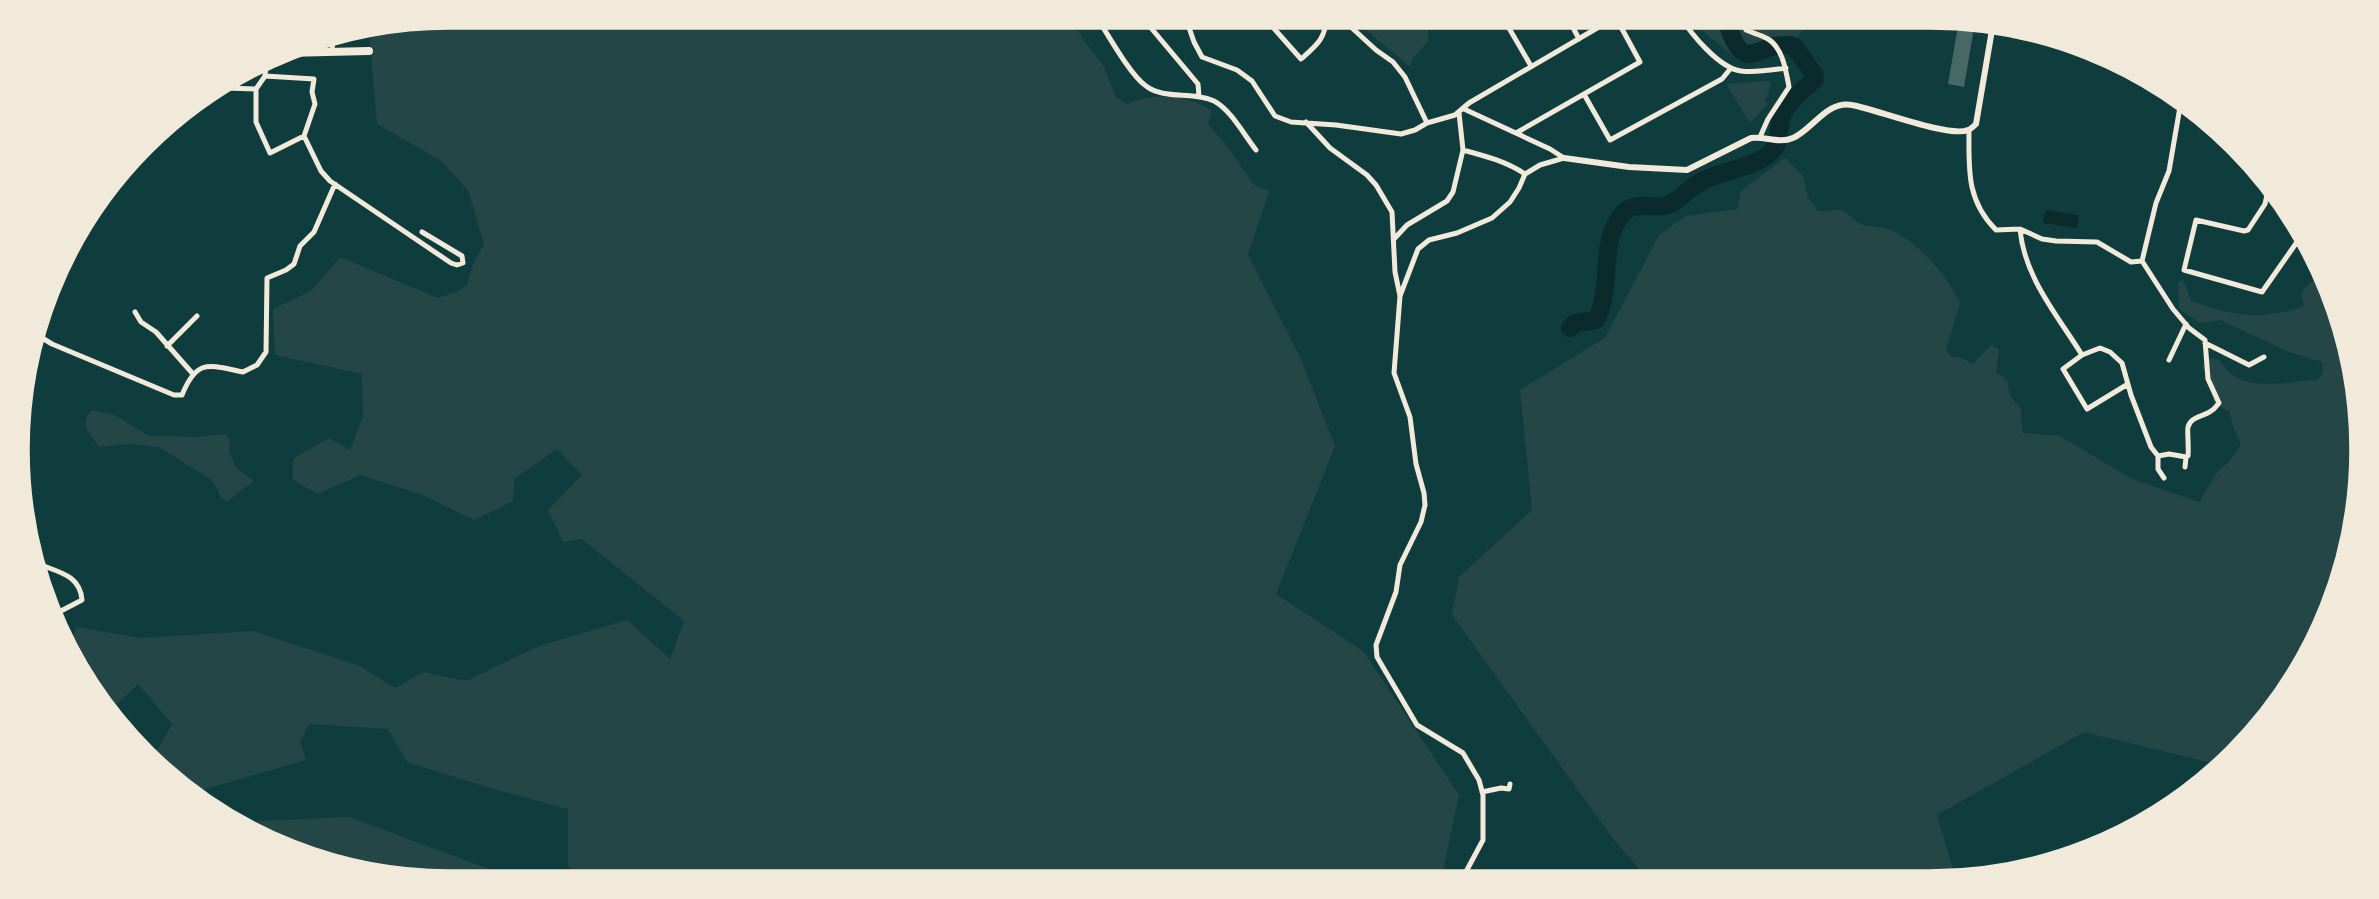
<svg xmlns="http://www.w3.org/2000/svg" width="2379" height="899" font-family="Signika,sans-serif">
  <style>
    .green { fill: #244646 }
    .water { fill: #0a2a2b }
    .lines { fill: none; stroke-linecap: round; stroke-linejoin: round }
    .river { stroke: #0a2a2b; stroke-width: 18 }
    .building { fill: #486865 }
    .minor { stroke: #f1e9da; stroke-width: 5 }
    .tertiary { stroke: #f1e9da; stroke-width: 6 }
    .primary { stroke: #f1e9da; stroke-width: 8 }
    .rim { fill: none; stroke: #f1e9da; stroke-width: 3.5 }
  </style>
  <rect width="100%" height="100%" fill="#0f3d3e"/>
  <path class="green" d="M 450,16 L 1069,16 L 1083,39 L 1103,65 L 1116,97 L 1127,104 C 1156,92 1186,94 1212,111 L 1208,124 L 1227,146 L 1254,185 L 1269,191 L 1248,255 L 1301,359 L 1335,446 L 1276,594 L 1364,652 L 1459,795 L 1441,881 L 579,883 L 581,882 L 568,866 L 568,809 L 490,788 L 407,762 L 388,729 L 309,724 L 300,742 L 306,760 L 195,792 L 192,797 L 186,794 L 148,754 L 159,747 L 172,724 L 138,684 L 112,709 L 107,709 L 89,690 L 69,644 L 77,627 L 140,638 L 253,631 L 360,666 L 395,688 L 424,672 L 466,681 L 539,646 L 627,620 L 670,659 L 684,621 L 582,539 L 563,542 L 548,510 L 582,475 L 557,449 L 514,479 L 513,501 L 474,520 L 423,495 L 360,475 L 318,494 L 293,480 L 293,459 L 329,438 L 350,450 L 363,416 L 362,374 L 275,355 L 273,309 L 311,291 L 340,257 L 438,298 L 456,292 L 467,285 L 473,264 L 484,244 L 468,190 L 440,160 L 377,124 L 369,29 Z
    M 1350,16 L 1428,16 L 1428,42 L 1413,58 L 1410,67 Z
    M 1706,16 L 1813,16 L 1794,42 L 1739,61 L 1694,24 Z
    M 1770,81 L 1771,85 L 1765,101 L 1768,104 L 1750,123 L 1726,84 Z
    M 1785,158 L 1803,176 L 1808,197 L 1818,211 L 1842,210 C 1849,213 1853,219 1859,223 C 1866,228 1884,226 1895,232 C 1923,247 1946,275 1960,303 L 1946,350 L 1952,357 L 1959,357 L 1973,364 L 1991,345 L 1999,349 L 1996,372 L 2007,380 L 2010,396 L 2021,409 L 2022,433 L 2060,436 L 2132,479 L 2199,502 L 2218,471 L 2229,462 L 2241,444 L 2234,429 L 2229,411 L 2215,404 L 2202,364 L 2212,358 L 2220,360 C 2238,395 2283,382 2316,380 L 2323,374 L 2322,362 L 2289,352 L 2220,320 L 2200,323 L 2179,309 L 2178,283 L 2183,279 L 2191,301 C 2232,316 2261,321 2304,306 L 2301,294 C 2305,287 2312,280 2321,279 L 2360,393 L 2348,562 L 2290,690 L 2224,766 L 2084,732 L 1937,815 L 1956,880 L 1649,880 L 1614,840 L 1452,615 L 1459,577 L 1532,510 L 1520,390 L 1605,338 L 1659,235 L 1686,216 L 1737,209 L 1741,191 Z
    M 92,410 L 115,415 L 149,436 L 199,437 L 223,434 L 228,436 L 230,441 L 229,452 L 236,467 L 254,481 L 227,501 L 221,498 L 217,488 L 210,479 L 159,447 L 130,444 L 99,447 L 86,428 L 86,418 Z
    M 349,817 L 489,869 L 567,883 L 450,883 L 337,868 L 250,825 L 260,821 Z"/>
  <path class="water" d="M 2045,210 L 2079,215 L 2077,228 L 2043,223 Z"/>
  <g class="lines">
    <path class="river" d="M 1570,328 L 1575,323 L 1596,320 C 1613,289 1599,246 1620,217 C 1632,200 1647,208 1664,206 C 1677,204 1689,188 1700,182 C 1719,172 1741,170 1760,160 C 1788,144 1773,131 1785,110 C 1792,98 1804,89 1815,79 L 1815,76 L 1794,46 C 1755,38 1745,84 1725,16"/>
  </g>
  <path class="building" d="M 1959,20 L 1975,22 L 1964,87 L 1948,84 Z"/>
  <g class="lines">
    <path class="minor" d="M 1096,16 C 1107,33 1130,75 1146,86 C 1164,100 1193,91 1214,101 C 1231,110 1244,135 1256,150
      M 1141,16 L 1198,84 L 1199,96
      M 1185,16 L 1194,42 L 1202,57 L 1237,70 L 1252,81 L 1275,116 L 1291,122 L 1336,125 L 1401,134 L 1415,130 L 1427,123 L 1455,115 L 1469,103 L 1616,17
      M 1263,16 L 1301,59 C 1318,44 1325,39 1327,16
      M 1339,16 L 1376,50 L 1393,62 L 1405,77 L 1427,123
      M 1502,16 L 1531,66
      M 1567,16 L 1579,39
      M 1680,16 C 1691,34 1719,68 1741,71 C 1756,73 1771,70 1786,68
      M 1741,16 L 1741,20 L 1746,30 C 1753,33 1761,35 1768,39 C 1783,48 1786,71 1789,87 L 1768,119 L 1760,137
      M 332,52 L 333,35
      M 265,76 L 266,64
      M 224,88 L 256,89 L 256,122 L 270,153 L 304,136 L 321,171 L 330,181 L 451,263 L 457,265 L 463,263 L 462,256 L 422,232
      M 256,89 L 265,76 L 314,79 L 312,92 L 315,104 L 304,136
      M 1585,96 L 1610,140 L 1722,79 L 1731,68
      M 1464,109 L 1550,149 L 1564,158
      M 1306,122 L 1330,148 L 1367,175 L 1376,185 L 1392,212 L 1395,272 L 1400,296 L 1394,373 L 1410,417 L 1416,464 L 1424,493 L 1425,505 L 1421,522 L 1400,565 L 1396,592 L 1376,645 L 1377,657 L 1417,725 L 1463,753 L 1479,780 L 1483,795 L 1483,840 L 1461,881
      M 1969,130 C 1969,169 1966,200 1996,230 L 2020,229 L 2042,239 L 2056,241 L 2097,242 L 2131,262 L 2142,261 L 2156,203 L 2169,171 L 2180,107 L 2195,107
      M 1516,133 L 1640,62 L 1615,16
      M 1463,150 C 1485,156 1505,161 1525,174
      M 2268,190 L 2265,204 L 2248,230 L 2244,231 L 2196,220 L 2184,270 L 2262,292 L 2304,232
      M 2020,229 C 2024,277 2058,316 2082,355 L 2100,348 L 2110,352 L 2122,363 L 2131,395 L 2151,447 L 2158,456 L 2169,454 L 2186,457 L 2188,456 C 2189,449 2187,429 2188,427 C 2191,416 2203,417 2211,411 C 2215,409 2217,405 2219,403 L 2208,379 L 2205,340 L 2189,328 L 2173,309 L 2142,261
      M 1394,239 L 1407,225 L 1447,201 L 1453,192 L 1463,150 L 1459,113
      M 1400,296 L 1418,249 L 1429,240 L 1457,233 L 1492,218 L 1510,202 L 1519,188 L 1525,174 L 1540,165 L 1564,158
      M 135,312 L 141,322 L 156,332 L 193,374
      M 39,336 L 52,344 L 174,395 L 182,395 C 197,358 209,365 243,372 L 257,365 L 266,352 L 267,278 L 286,270 L 294,264 L 300,246 L 314,232 L 335,184
      M 2205,343 L 2249,365 L 2264,357
      M 167,346 L 197,316
      M 2082,355 L 2063,369 L 2087,409 L 2128,384
      M 2169,360 L 2186,324
      M 2158,456 L 2158,469 L 2164,478
      M 2185,467 L 2186,457
      M 36,563 C 57,572 80,574 82,600 L 57,613
      M 1482,792 L 1501,788 L 1509,789 L 1510,784"/>
    <path class="tertiary" d="M 1564,158 L 1629,167 L 1687,170 L 1751,138 C 1765,136 1779,144 1793,138 C 1813,129 1827,100 1852,105 C 1875,109 1949,138 1968,130 C 1971,129 1974,126 1976,124 L 1993,24"/>
    <path class="primary" d="M 286,53 L 369,51"/>
  </g>
  <path d="M0 0H2379V899H0ZM449 28H1930A421 421 0 0 1 2351 449V450A421 421 0 0 1 1930 871H449A421 421 0 0 1 28 450V449A421 421 0 0 1 449 28Z" fill="#f1e9da" fill-rule="evenodd"/>
  <path class="rim" d="M449 28H1930A421 421 0 0 1 2351 449V450A421 421 0 0 1 1930 871H449A421 421 0 0 1 28 450V449A421 421 0 0 1 449 28Z"/>
</svg>
